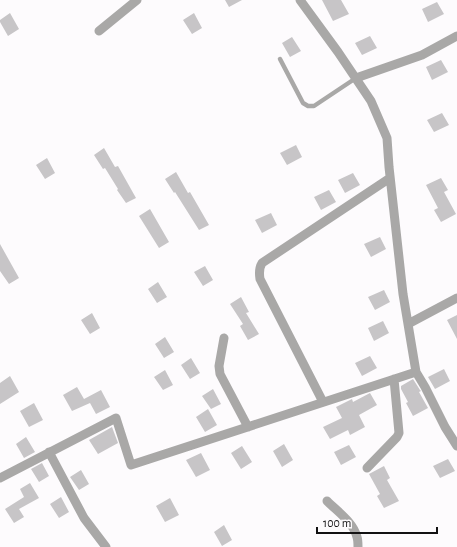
<svg xmlns="http://www.w3.org/2000/svg" width="457" height="547" font-family="'Alegreya Sans',sans-serif">
  <style>
    .building { fill: #c7c5c7 }
    .lines { fill: none; stroke-linecap: round; stroke-linejoin: round }
    .service { stroke: #a9a8a7; stroke-width: 4.5 }
    .minor { stroke: #a9a8a7; stroke-width: 9 }
  </style>
  <rect width="100%" height="100%" fill="#fdfbfd"/>
  <path class="building" d="M 225,0 L 242,0 L 229,7 Z
    M 322,0 L 341,0 L 349,14 L 333,21 Z
    M 437,2 L 444,14 L 428,22 L 422,9 Z
    M 10,13 L 19,29 L 8,36 L 0,22 L 0,20 Z
    M 194,13 L 202,28 L 192,34 L 183,20 Z
    M 370,36 L 377,48 L 362,55 L 355,43 Z
    M 292,37 L 301,51 L 290,57 L 282,43 Z
    M 441,60 L 448,72 L 432,80 L 426,67 Z
    M 442,113 L 449,125 L 434,132 L 427,120 Z
    M 296,145 L 302,157 L 287,165 L 280,153 Z
    M 104,148 L 115,167 L 118,166 L 136,198 L 126,203 L 117,190 L 118,189 L 105,168 L 103,169 L 94,155 Z
    M 47,158 L 55,173 L 45,179 L 36,165 Z
    M 176,172 L 188,193 L 190,192 L 209,225 L 199,230 L 175,192 L 174,193 L 165,179 Z
    M 353,173 L 360,185 L 345,193 L 338,180 Z
    M 441,178 L 448,190 L 444,192 L 456,214 L 441,222 L 434,210 L 438,208 L 426,185 Z
    M 329,190 L 336,202 L 321,210 L 314,197 Z
    M 150,209 L 169,242 L 159,248 L 139,216 Z
    M 271,213 L 277,225 L 262,233 L 255,220 Z
    M 380,237 L 386,249 L 371,257 L 364,244 Z
    M 0,244 L 19,278 L 9,284 L 0,271 Z
    M 205,266 L 213,280 L 203,286 L 194,272 Z
    M 158,282 L 167,297 L 157,303 L 148,289 Z
    M 384,290 L 390,302 L 375,310 L 368,297 Z
    M 241,297 L 249,312 L 246,313 L 259,334 L 248,340 L 240,326 L 243,324 L 230,304 Z
    M 92,313 L 100,328 L 90,334 L 81,320 Z
    M 457,315 L 457,339 L 447,320 Z
    M 383,321 L 389,333 L 374,341 L 368,328 Z
    M 165,337 L 174,352 L 164,358 L 155,344 Z
    M 370,356 L 377,368 L 362,376 L 355,363 Z
    M 191,358 L 200,373 L 190,379 L 181,365 Z
    M 444,369 L 450,381 L 435,389 L 428,377 Z
    M 165,370 L 173,385 L 163,390 L 154,377 Z
    M 10,376 L 19,392 L 0,404 L 0,383 Z
    M 413,379 L 420,390 L 421,391 L 419,392 L 428,408 L 413,416 L 406,403 L 408,402 L 401,389 L 401,386 Z
    M 77,387 L 84,399 L 101,390 L 110,407 L 96,414 L 90,403 L 72,411 L 63,395 Z
    M 213,389 L 221,404 L 211,409 L 202,396 Z
    M 370,393 L 377,405 L 359,415 L 365,427 L 350,435 L 348,430 L 330,439 L 323,427 L 342,418 L 336,407 L 352,399 L 353,402 Z
    M 34,403 L 43,420 L 29,427 L 20,411 Z
    M 208,409 L 217,425 L 205,432 L 196,417 Z
    M 112,427 L 118,443 L 98,454 L 89,440 Z
    M 26,437 L 35,452 L 24,458 L 16,444 Z
    M 284,444 L 293,460 L 282,467 L 273,451 Z
    M 349,445 L 356,457 L 341,465 L 334,452 Z
    M 242,446 L 252,462 L 241,469 L 231,453 Z
    M 201,453 L 210,470 L 196,477 L 186,460 Z
    M 448,459 L 455,471 L 440,478 L 433,466 Z
    M 42,463 L 49,476 L 39,482 L 31,469 Z
    M 384,466 L 390,478 L 387,480 L 399,501 L 384,508 L 377,496 L 380,494 L 369,474 Z
    M 81,470 L 89,484 L 79,490 L 70,477 Z
    M 30,483 L 39,498 L 19,509 L 24,517 L 14,523 L 5,509 L 24,497 L 20,489 Z
    M 61,497 L 69,512 L 59,518 L 50,504 Z
    M 170,498 L 179,515 L 165,522 L 156,506 Z
    M 224,525 L 232,540 L 222,546 L 214,532 Z"/>
  <g class="lines">
    <path class="service" d="M 280,59 L 303,103 L 308,106 L 314,106 L 356,78"/>
    <path class="minor" d="M 300,0 L 338,52 L 371,101 L 387,138 L 389,167 L 403,294 L 416,372 L 425,387 L 445,427 L 457,446
      M 99,31 L 137,0
      M 356,78 L 422,55 L 457,36
      M 408,324 L 457,298
      M 224,338 L 219,366 L 220,374 L 248,427
      M 323,402 L 260,279 C 259,273 259,268 262,263 L 390,178
      M 49,452 L 84,518 L 106,547
      M 367,468 L 397,437 L 399,433 L 394,379
      M 0,478 L 116,418 L 131,465 L 416,372
      M 327,501 C 338,512 353,522 357,537 C 358,540 358,544 358,547"/>
  </g>
  <path d="M317 527v6h120v-6" fill="none" stroke="#121112" stroke-width="2"/>
  <text x="323" y="527" font-size="12" fill="#121112" stroke="#fdfbfd" stroke-width="3" paint-order="stroke">100 m</text>
</svg>
